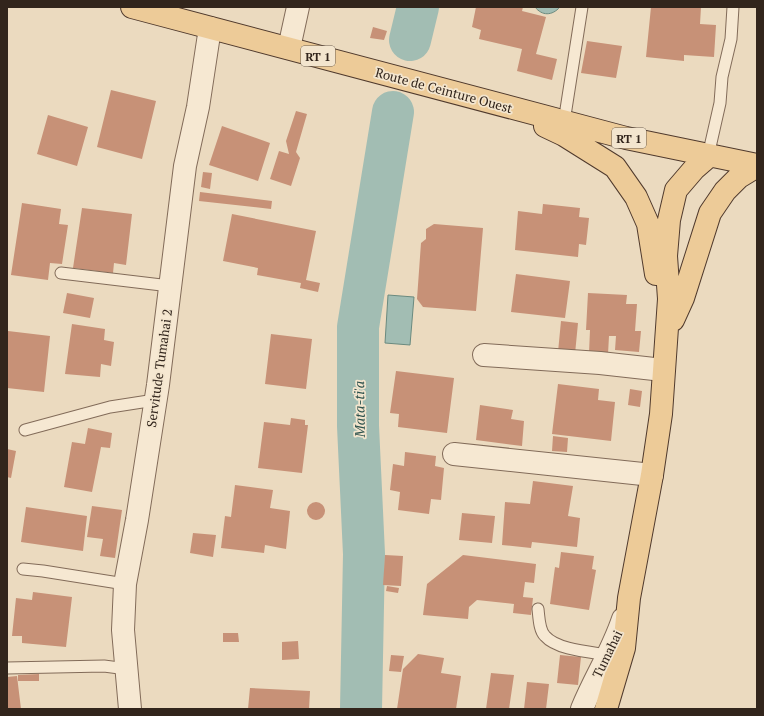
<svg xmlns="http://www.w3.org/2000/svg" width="764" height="716" font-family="'PT Serif',serif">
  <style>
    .water { fill: #a2bdb3; stroke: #6a8a7f }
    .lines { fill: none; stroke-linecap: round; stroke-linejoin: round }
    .river { stroke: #a2bdb3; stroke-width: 42 }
    .building { fill: #c79177 }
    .service-casing { stroke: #826b59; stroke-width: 13 }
    .minor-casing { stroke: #826b59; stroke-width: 24 }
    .primary-casing { stroke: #503a2d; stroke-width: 24 }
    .service { stroke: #f6e8d2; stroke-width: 11 }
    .minor { stroke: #f6e8d2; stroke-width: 22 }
    .primary { stroke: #edcb98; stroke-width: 22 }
    .labels { text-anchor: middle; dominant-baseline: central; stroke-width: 3.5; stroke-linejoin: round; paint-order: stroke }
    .shield { fill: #f3e5ce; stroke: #6c5f51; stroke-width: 1 }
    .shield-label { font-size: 12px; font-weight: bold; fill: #32251c }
    .street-label { font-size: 13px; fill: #32251c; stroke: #f3e5ce }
    .water-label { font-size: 14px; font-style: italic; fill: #2c514c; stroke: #f3e5ce }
  </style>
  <rect width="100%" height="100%" fill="#ebdabf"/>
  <path class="water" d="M 535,7 L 560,7 C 552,16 542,16 535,7 Z
    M 388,295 L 414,297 L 410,345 L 385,343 Z"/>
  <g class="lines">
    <path class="river" d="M 410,40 L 418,7
      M 361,709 L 364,554 L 358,426 L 358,327 L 393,112"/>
  </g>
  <path class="building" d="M 476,7 L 523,7 L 522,11 L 546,17 L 536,54 L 557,59 L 552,80 L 517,71 L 522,49 L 479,39 L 481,30 L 472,27 Z
    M 651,7 L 701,7 L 700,24 L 716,25 L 714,57 L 684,55 L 684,61 L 646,57 Z
    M 373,27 L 387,31 L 384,40 L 370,38 Z
    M 587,41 L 622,46 L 616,78 L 581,73 Z
    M 111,90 L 156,101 L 142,159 L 97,147 Z
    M 296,111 L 307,114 L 296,152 L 300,158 L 291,186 L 270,179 L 279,151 L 289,154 L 286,141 Z
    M 48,115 L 88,127 L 77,166 L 37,154 Z
    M 222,126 L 270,143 L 258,181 L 209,165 Z
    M 203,172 L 212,173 L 210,189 L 201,187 Z
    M 200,192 L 272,201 L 271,209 L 199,201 Z
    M 22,203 L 61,209 L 59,224 L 68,225 L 62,264 L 50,263 L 48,280 L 11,275 Z
    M 543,204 L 580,208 L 579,217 L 589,218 L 586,245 L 579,244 L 578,257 L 515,250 L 518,211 L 542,214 Z
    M 82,208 L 132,214 L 126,265 L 114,263 L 113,273 L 73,268 Z
    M 232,214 L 316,231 L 306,280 L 320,283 L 318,292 L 300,288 L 301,283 L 257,275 L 258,268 L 223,261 Z
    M 434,224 L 483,228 L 476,311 L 423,307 L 417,299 L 421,243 L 426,239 L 426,229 Z
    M 516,274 L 570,281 L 565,318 L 511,312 Z
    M 67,293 L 94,298 L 90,318 L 63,313 Z
    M 588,293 L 627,295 L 626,304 L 637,304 L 635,331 L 641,331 L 639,352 L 615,350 L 616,336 L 609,336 L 608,354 L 589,353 L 590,330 L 586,330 Z
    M 561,321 L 578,323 L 575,354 L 558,352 Z
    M 72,324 L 105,329 L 104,340 L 114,342 L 111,366 L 101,364 L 100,377 L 65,374 Z
    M 8,331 L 50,336 L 44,392 L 7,388 Z
    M 271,334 L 312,339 L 306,389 L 265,384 Z
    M 396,371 L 454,378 L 447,433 L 398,427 L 399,414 L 390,413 Z
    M 558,384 L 599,389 L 598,400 L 615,402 L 611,441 L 552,434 Z
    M 630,389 L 642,391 L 640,407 L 628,405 Z
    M 480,405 L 513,410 L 511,419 L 524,421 L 522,446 L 476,440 Z
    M 291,418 L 305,420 L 305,425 L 308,425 L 302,473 L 258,468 L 264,422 L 290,425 Z
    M 88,428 L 112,433 L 110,448 L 101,447 L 92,492 L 64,487 L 72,442 L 85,444 Z
    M 553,436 L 568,438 L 567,452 L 552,451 Z
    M 7,449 L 16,451 L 11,478 L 7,477 Z
    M 405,452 L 436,456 L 435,466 L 444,468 L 441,500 L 431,499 L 429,514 L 398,510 L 400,492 L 390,490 L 393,464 L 404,466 Z
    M 533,481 L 573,486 L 568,516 L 580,518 L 577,547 L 532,542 L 531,548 L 502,545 L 505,502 L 530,504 Z
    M 235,485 L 273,490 L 270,508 L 290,511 L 286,549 L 265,545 L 264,553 L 221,548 L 225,516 L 231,517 Z
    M307 511a9 9 0 1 1 18 0a9 9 0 1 1-18 0Z
    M 92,506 L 122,510 L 115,558 L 100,556 L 103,539 L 87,537 Z
    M 26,507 L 87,516 L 83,551 L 21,542 Z
    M 462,513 L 495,516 L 492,543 L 459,540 Z
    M 193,533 L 216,535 L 213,557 L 190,553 Z
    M 561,552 L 594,556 L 592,569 L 596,570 L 589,610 L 550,604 L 555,567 L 559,568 Z
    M 385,555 L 403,556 L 401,586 L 383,585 Z
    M 463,555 L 536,564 L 534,583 L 525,582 L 523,597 L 533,598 L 531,615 L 513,613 L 514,604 L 477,600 L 469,607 L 468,619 L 423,615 L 427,584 Z
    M 387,586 L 399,588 L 398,593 L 386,591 Z
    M 33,592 L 72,597 L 66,647 L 22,643 L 22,636 L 12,636 L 16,598 L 32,600 Z
    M 223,633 L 238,633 L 239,642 L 223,642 Z
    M 298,641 L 299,659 L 282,660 L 282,642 Z
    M 418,654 L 444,658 L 441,673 L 461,676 L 456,709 L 397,709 L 403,669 Z
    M 391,655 L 404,656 L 401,672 L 389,671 Z
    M 560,655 L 581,657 L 578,685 L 557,683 Z
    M 491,673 L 514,675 L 509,709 L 486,709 Z
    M 39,674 L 39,681 L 18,681 L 18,675 Z
    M 17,676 L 21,709 L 7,709 L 7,677 Z
    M 527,682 L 549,684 L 546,709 L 524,709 Z
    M 250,688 L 310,691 L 309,709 L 248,709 Z"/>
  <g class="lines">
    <g class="service-casing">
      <path id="service" d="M 564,122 L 582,7
        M 708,156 L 720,103 L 722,77 L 731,39 L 733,7
        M 61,273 L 170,286
        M 25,430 L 110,407 L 155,400
        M 23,569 L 43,571 L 125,584
        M 538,609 C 539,617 539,630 545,636 C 557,650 591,652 608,655
        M 7,668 L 104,666 L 127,669"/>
    </g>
    <g class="minor-casing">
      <path id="minor" d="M 289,48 L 298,7
        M 484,355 L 600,363 L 663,370
        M 454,454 L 652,475
        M 130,709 L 123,630 L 125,584 L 137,520 L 158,385 L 185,166 L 198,107 L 210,28
        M 582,709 C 595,677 612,652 623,619"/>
    </g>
    <g class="primary-casing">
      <path id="primary" d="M 132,7 L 626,138 L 757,165
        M 545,126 L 564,135 L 615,167 L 636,197 L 648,224 L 656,274
        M 673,320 L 683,298 L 710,213 L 725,191 L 739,177 L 757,166
        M 606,709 L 624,648 L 629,598 L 652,475 L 661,414 L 669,299 L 666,256 L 669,220 L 676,190 L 694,169 L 709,156"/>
    </g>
    <use href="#service" class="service"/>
    <use href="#minor" class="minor"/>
    <use href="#primary" class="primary"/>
  </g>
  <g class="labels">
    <g class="shield">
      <rect x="301" y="46" width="34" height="20" rx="3"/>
      <rect x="612" y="128" width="34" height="20" rx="3"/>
    </g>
    <g class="shield-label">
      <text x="318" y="56">RT 1</text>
      <text x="629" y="138">RT 1</text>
    </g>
    <g class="street-label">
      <text transform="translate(444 90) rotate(15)">Route de Ceinture Ouest</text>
      <text transform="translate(159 368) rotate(-82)">Servitude Tumahai 2</text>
      <text transform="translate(607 654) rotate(-64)">Tumahai</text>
    </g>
    <g class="water-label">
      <text transform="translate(359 409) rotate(-91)">Mata-ti'a</text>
    </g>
  </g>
  <rect width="764" height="716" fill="none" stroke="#32251c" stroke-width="16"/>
</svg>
